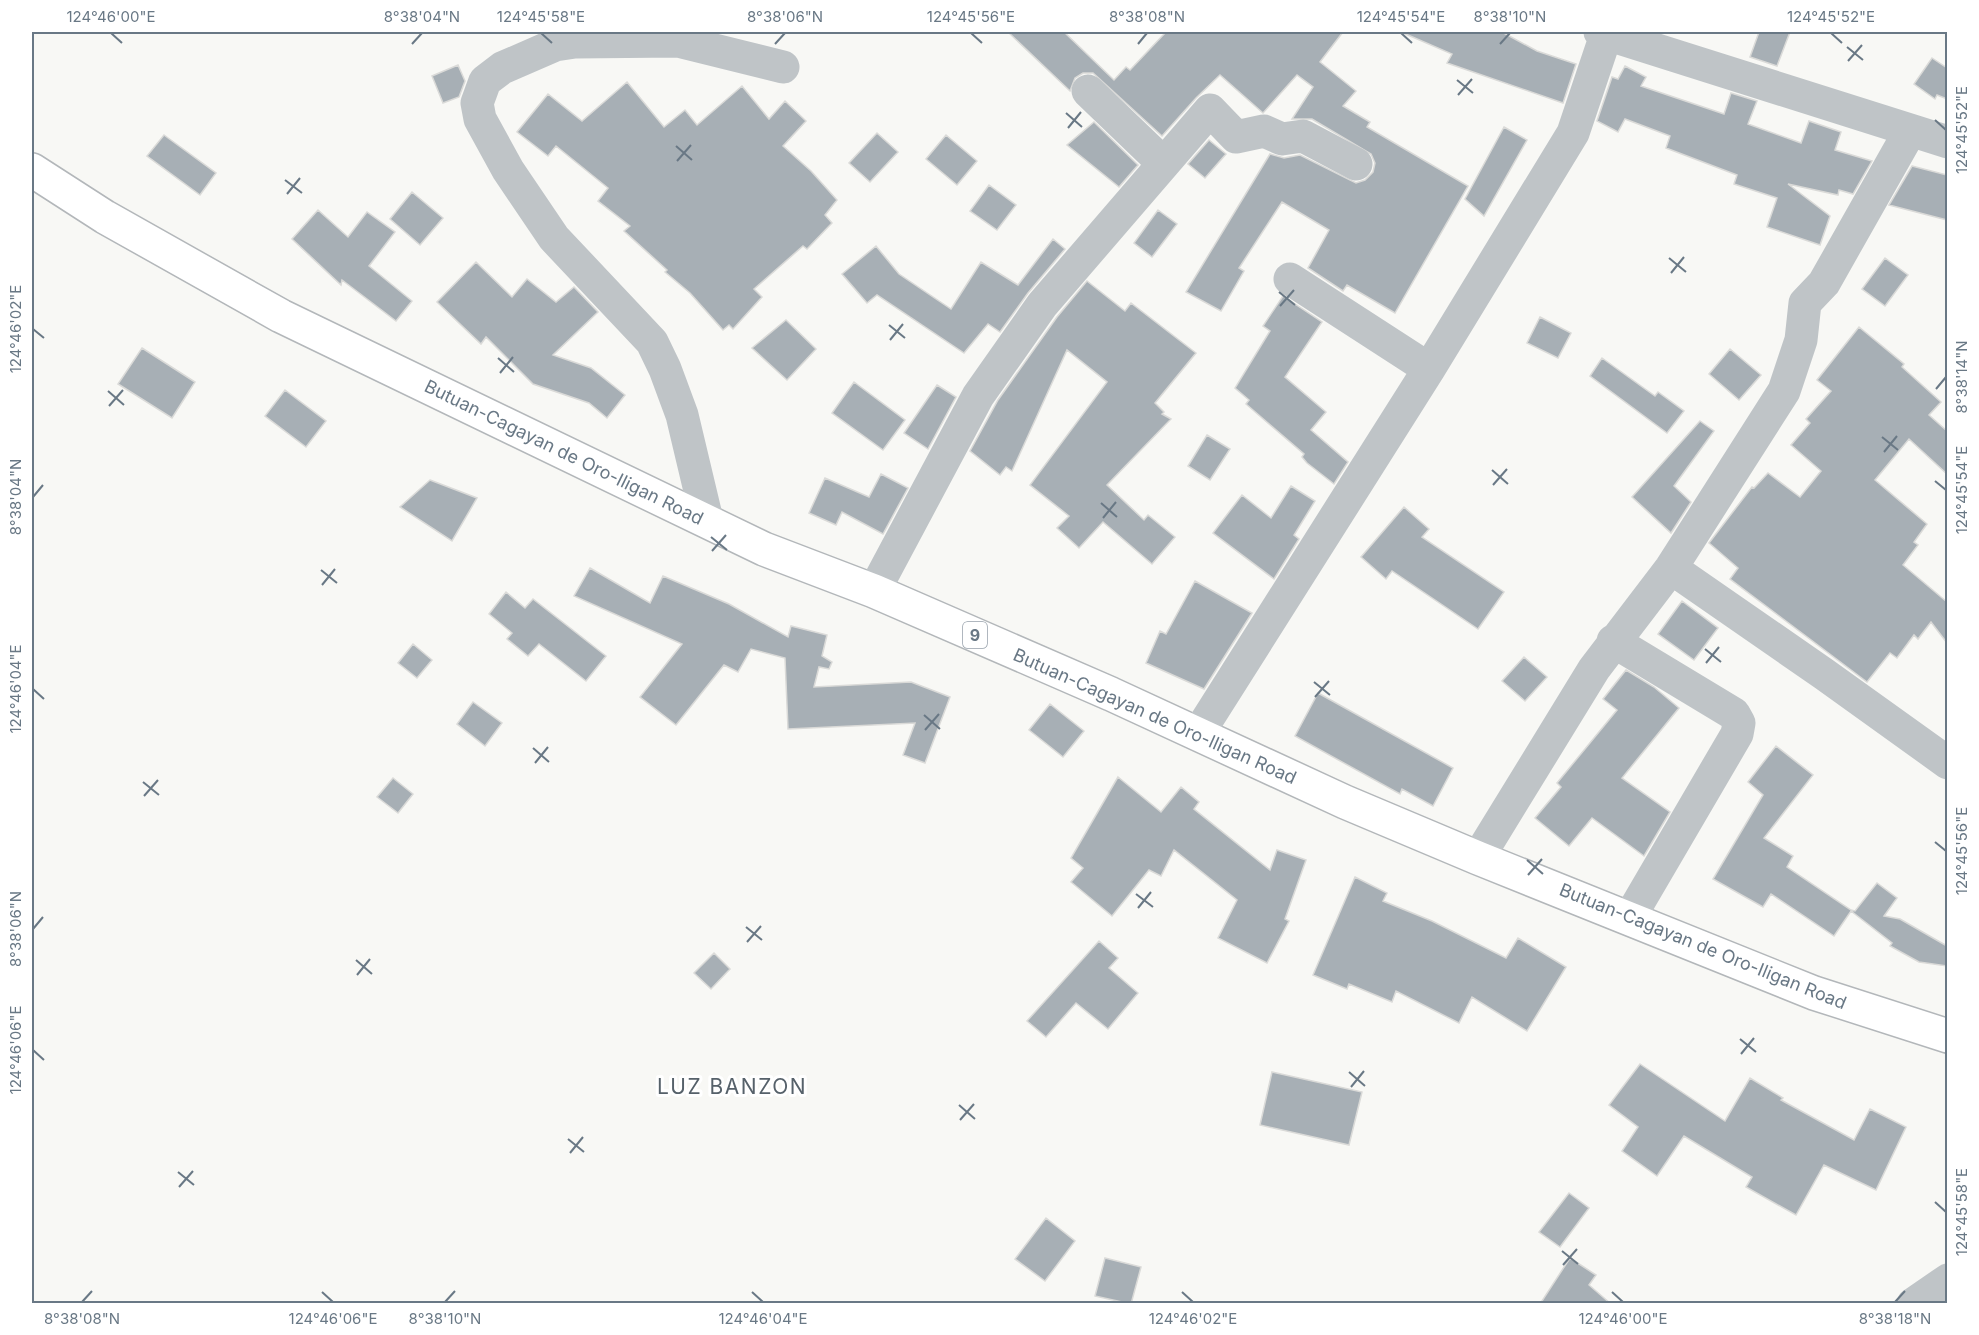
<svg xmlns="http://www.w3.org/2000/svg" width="1979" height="1335" font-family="Inter,sans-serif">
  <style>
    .building { fill: #a7afb5; stroke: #dadad8; stroke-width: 1.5 }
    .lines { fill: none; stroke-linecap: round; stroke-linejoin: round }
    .highway-casing { stroke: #b3b7ba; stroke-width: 36 }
    .minor { stroke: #bfc4c7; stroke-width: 33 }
    .highway { stroke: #fff; stroke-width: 33 }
    .ticks { fill: none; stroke: #697885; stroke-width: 2 }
    .labels { text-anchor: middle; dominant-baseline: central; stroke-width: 6; stroke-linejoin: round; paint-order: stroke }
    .shield { fill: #fff; stroke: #96a0aa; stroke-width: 1.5 }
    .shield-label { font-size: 16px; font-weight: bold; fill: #697885 }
    .street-label { font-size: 18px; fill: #697885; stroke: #fff }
    .quarter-label { font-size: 21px; letter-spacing: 1.5px; fill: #56616a; stroke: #fff }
    .neatline { fill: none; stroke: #697885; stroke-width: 2 }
    .ticks-label { font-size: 15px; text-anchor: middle; fill: #697885 }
  </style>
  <rect width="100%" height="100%" fill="#f8f8f5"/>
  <path class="building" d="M 1008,32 L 1064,32 L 1114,80 L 1126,67 L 1130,70 L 1166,32 L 1343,32 L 1320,62 L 1356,91 L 1343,106 L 1370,122 L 1367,127 L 1468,186 L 1395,313 L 1347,285 L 1343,291 L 1308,268 L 1329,230 L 1282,202 L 1239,268 L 1244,271 L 1221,311 L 1186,292 L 1270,154 L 1284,158 L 1300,155 L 1356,183 L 1365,180 L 1373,172 L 1375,163 L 1371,154 L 1312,119 L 1292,119 L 1313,87 L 1297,75 L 1263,113 L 1220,75 L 1196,98 L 1162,136 L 1093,73 L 1083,73 L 1075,78 L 1070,91 Z
    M 1401,32 L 1502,32 L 1537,51 L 1576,64 L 1563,103 L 1447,63 L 1452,54 Z
    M 1759,32 L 1790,32 L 1777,66 L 1750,57 Z
    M 1932,58 L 1947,68 L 1947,99 L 1937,95 L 1935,99 L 1914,84 Z
    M 458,65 L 465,81 L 459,97 L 443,103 L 432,76 Z
    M 1625,66 L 1646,77 L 1641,86 L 1724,114 L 1731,93 L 1757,101 L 1748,124 L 1801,143 L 1809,121 L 1841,132 L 1835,150 L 1872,161 L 1853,194 L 1839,190 L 1838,195 L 1788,184 L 1830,216 L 1820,245 L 1767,227 L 1777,198 L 1734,184 L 1737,175 L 1666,148 L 1670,136 L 1625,119 L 1618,132 L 1597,121 L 1612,77 L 1618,79 Z
    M 627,82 L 664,127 L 685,110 L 697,125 L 742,86 L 769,119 L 785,101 L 806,121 L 783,146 L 811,171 L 837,200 L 825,215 L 832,223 L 807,249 L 803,246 L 754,289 L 762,297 L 733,329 L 729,325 L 723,330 L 690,293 L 665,272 L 667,270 L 624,231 L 630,226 L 598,201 L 608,188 L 556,146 L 548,156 L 517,132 L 548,94 L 582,121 Z
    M 1094,122 L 1138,165 L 1119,187 L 1067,145 Z
    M 1504,127 L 1527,140 L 1484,216 L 1465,199 Z
    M 877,133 L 898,152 L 870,182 L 849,163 Z
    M 164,135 L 216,173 L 200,195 L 147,156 Z
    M 946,135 L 977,161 L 957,185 L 926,159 Z
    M 1209,140 L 1226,154 L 1205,178 L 1188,164 Z
    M 1912,166 L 1947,175 L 1947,220 L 1889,205 Z
    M 989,185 L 1016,205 L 997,230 L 970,211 Z
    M 412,192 L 443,218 L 420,245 L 390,219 Z
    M 318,210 L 348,237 L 367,212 L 395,232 L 369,266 L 412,301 L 396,321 L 342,280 L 341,285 L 292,239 Z
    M 1158,210 L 1177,224 L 1152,257 L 1134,243 Z
    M 1053,239 L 1065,249 L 1028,293 L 1000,332 L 988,324 L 964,353 L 877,295 L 867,303 L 842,274 L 876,246 L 899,274 L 951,309 L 981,262 L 1018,285 Z
    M 1885,258 L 1908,275 L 1885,306 L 1862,289 Z
    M 476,262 L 512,297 L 527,279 L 556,302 L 574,287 L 598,312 L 553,355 L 591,368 L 625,395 L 607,418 L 589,403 L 533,384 L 486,337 L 481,344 L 437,302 Z
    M 1087,281 L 1125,311 L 1131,303 L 1196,353 L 1155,403 L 1164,412 L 1162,414 L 1171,419 L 1107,485 L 1144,520 L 1148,515 L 1175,537 L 1152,564 L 1103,522 L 1079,548 L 1057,528 L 1069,516 L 1030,485 L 1107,382 L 1067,350 L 1012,471 L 1006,467 L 1000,475 L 970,451 L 998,400 L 1057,317 Z
    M 1283,296 L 1322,322 L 1285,377 L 1326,412 L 1311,430 L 1348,462 L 1334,484 L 1307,463 L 1302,457 L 1304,454 L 1246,404 L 1249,400 L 1235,388 L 1270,331 L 1263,326 Z
    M 1540,317 L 1571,333 L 1558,358 L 1527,343 Z
    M 786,320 L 816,349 L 787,380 L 752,348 Z
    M 1859,327 L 1904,364 L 1902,367 L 1941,402 L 1929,415 L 1947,431 L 1947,474 L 1909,439 L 1875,480 L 1927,524 L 1914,542 L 1918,545 L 1903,565 L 1947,602 L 1947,643 L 1931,622 L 1918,639 L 1914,635 L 1897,658 L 1890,653 L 1867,682 L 1730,579 L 1738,568 L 1709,543 L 1752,487 L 1754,488 L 1768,473 L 1800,497 L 1821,471 L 1791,445 L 1810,423 L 1806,419 L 1831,391 L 1817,380 Z
    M 142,348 L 195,382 L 172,418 L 118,384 Z
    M 1730,349 L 1761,375 L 1739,400 L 1709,374 Z
    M 1602,358 L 1655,396 L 1658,392 L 1684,411 L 1667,433 L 1590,376 Z
    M 854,382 L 905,420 L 883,450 L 832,413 Z
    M 937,385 L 956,397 L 928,449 L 904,433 Z
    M 285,390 L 326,421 L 306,447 L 265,416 Z
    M 1700,421 L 1714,431 L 1674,486 L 1691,502 L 1671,533 L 1632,497 Z
    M 1207,435 L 1230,449 L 1210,480 L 1188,466 Z
    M 881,474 L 908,488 L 883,534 L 842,512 L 836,525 L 809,513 L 825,478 L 869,497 Z
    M 430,480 L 477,498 L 452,541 L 400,507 Z
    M 1291,486 L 1315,501 L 1294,535 L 1299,539 L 1274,579 L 1213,533 L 1242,495 L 1271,518 Z
    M 1404,507 L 1429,529 L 1422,537 L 1504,592 L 1478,629 L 1392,571 L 1386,579 L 1361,557 Z
    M 590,568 L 650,603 L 663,576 L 729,604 L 788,637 L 791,626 L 827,635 L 822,656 L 832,662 L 829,669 L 819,667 L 814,687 L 911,682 L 950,697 L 925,763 L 903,755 L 915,723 L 788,729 L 785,658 L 751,649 L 738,672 L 724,665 L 676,725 L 640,697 L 682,644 L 574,596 Z
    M 1195,581 L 1252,613 L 1204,689 L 1146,663 L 1160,631 L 1166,634 Z
    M 506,592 L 525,608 L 533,599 L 606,656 L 586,681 L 539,644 L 528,656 L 507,639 L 512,633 L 489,614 Z
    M 1682,601 L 1718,628 L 1694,660 L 1658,634 Z
    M 413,644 L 432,660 L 417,678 L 398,663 Z
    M 1524,657 L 1547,677 L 1525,701 L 1502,681 Z
    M 1626,670 L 1654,687 L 1679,708 L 1622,778 L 1670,812 L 1644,856 L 1592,818 L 1569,846 L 1535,818 L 1561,787 L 1557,783 L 1617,710 L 1603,699 Z
    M 1318,693 L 1453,768 L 1433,806 L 1402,789 L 1400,794 L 1295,736 Z
    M 473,702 L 502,723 L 485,746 L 457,724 Z
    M 1050,704 L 1084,731 L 1063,757 L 1029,730 Z
    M 1776,746 L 1813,775 L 1764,838 L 1793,856 L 1787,867 L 1851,910 L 1855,911 L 1877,883 L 1897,898 L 1884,916 L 1900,919 L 1947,946 L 1947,966 L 1919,962 L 1890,946 L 1892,943 L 1851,911 L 1834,936 L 1771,894 L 1763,907 L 1713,879 L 1763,795 L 1748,782 Z
    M 1118,777 L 1161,812 L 1181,787 L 1199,802 L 1194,809 L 1270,870 L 1277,850 L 1306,860 L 1285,919 L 1289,921 L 1267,963 L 1218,938 L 1237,900 L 1174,850 L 1161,876 L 1149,870 L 1112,916 L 1071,882 L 1083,868 L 1071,858 Z
    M 393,778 L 413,794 L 398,813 L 377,797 Z
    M 1355,877 L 1387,893 L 1383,901 L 1432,921 L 1506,958 L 1518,938 L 1566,967 L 1527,1031 L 1472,997 L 1459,1023 L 1396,991 L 1392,1002 L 1349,984 L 1347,989 L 1313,975 Z
    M 1099,941 L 1118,958 L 1109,968 L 1138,993 L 1108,1029 L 1076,1003 L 1046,1037 L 1027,1021 Z
    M 714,953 L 730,969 L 711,989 L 694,973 Z
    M 1640,1064 L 1725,1121 L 1750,1078 L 1783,1098 L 1781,1100 L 1854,1140 L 1870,1109 L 1906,1127 L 1876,1190 L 1824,1165 L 1796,1215 L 1746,1187 L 1752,1177 L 1684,1136 L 1657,1176 L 1622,1151 L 1638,1127 L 1609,1105 Z
    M 1272,1072 L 1362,1092 L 1349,1145 L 1260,1125 Z
    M 1569,1193 L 1589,1208 L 1560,1247 L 1539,1232 Z
    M 1046,1218 L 1075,1241 L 1045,1281 L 1015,1259 Z
    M 1105,1258 L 1141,1267 L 1131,1304 L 1095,1296 Z
    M 1570,1258 L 1596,1275 L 1589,1285 L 1611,1304 L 1540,1304 Z"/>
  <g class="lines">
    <g class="highway-casing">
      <path id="highway" d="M 32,170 L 105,217 L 281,316 L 764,549 L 874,591 L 1111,694 L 1345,802 L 1478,858 L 1814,993 L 1948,1036"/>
    </g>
    <path class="minor" d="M 1600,32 L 1948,142
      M 1088,91 L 1163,163
      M 1290,279 L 1429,369
      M 707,520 L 682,415 L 665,369 L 652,342 L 554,238 L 508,170 L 480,119 L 477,103 L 485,81 L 502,68 L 555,45 L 575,42 L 678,41 L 783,67
      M 1671,568 L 1824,674 L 1948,763
      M 874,591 L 978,396 L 1042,305 L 1210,110 L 1236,137 L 1264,131 L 1282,139 L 1303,136 L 1356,164
      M 1613,641 L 1734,714 L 1739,723 L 1737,734 L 1630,917
      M 1198,734 L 1429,369 L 1573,133 L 1607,32
      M 1478,858 L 1594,669 L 1671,568 L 1784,391 L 1801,340 L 1805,303 L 1824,283 L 1910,131
      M 1913,1304 L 1948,1280"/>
    <use href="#highway" class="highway"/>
  </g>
  <path class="ticks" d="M 111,33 L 122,43M 541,33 L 552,43M 971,33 L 982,43M 1401,33 L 1412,43M 1831,33 L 1842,43M 412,44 L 422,33M 775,44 L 785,33M 1138,44 L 1147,33M 1500,44 L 1510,33M 1847,47 L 1863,60M 1848,61 L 1862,45M 1457,80 L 1473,93M 1458,95 L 1472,79M 1066,113 L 1082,127M 1935,120 L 1946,130M 1068,128 L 1081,112M 676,146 L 692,160M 677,161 L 691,145M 285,180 L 302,193M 287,194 L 300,178M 1669,258 L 1686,272M 1671,273 L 1684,257M 1279,292 L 1295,305M 1280,306 L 1294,290M 889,325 L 905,338M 33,329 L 44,338M 890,340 L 903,324M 498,358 L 514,372M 500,373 L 513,357M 1936,389 L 1946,377M 108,391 L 124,405M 109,406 L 123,390M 1882,437 L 1898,450M 1884,452 L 1897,436M 1492,470 L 1508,484M 1935,481 L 1946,490M 1493,485 L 1507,469M 33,497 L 43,485M 1101,503 L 1117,517M 1103,518 L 1116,502M 711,537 L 727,550M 712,551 L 726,535M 321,570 L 337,583M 322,585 L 335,569M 1705,649 L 1721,662M 1706,663 L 1719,647M 1314,682 L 1330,695M 33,689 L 44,699M 1315,697 L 1329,681M 924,715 L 940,729M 925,730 L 939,714M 533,748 L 549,762M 535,763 L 548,747M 143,782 L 159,795M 144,796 L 158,780M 1935,842 L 1946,851M 1527,860 L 1543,874M 1528,875 L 1542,859M 1136,894 L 1153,907M 1138,908 L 1151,892M 746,927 L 762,940M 33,929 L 43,917M 747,942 L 761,926M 356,960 L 372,974M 357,975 L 370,959M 1740,1039 L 1756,1052M 33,1050 L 44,1060M 1741,1054 L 1754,1038M 1349,1072 L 1365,1086M 1351,1087 L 1364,1071M 959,1105 L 975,1119M 960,1120 L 974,1104M 568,1139 L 584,1152M 570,1153 L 583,1137M 178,1172 L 194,1185M 179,1187 L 193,1171M 1935,1202 L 1946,1212M 1562,1251 L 1578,1264M 1563,1265 L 1577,1249M 322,1292 L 333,1302M 752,1292 L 763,1302M 1182,1292 L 1193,1302M 1612,1292 L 1623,1302M 82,1302 L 92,1291M 445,1302 L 455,1291M 1895,1302 L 1905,1291"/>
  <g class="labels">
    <rect class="shield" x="963" y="622" width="24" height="26" rx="4.5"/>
    <g class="shield-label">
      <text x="975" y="635">9</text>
    </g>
    <g class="street-label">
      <text transform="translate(564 452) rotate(26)">Butuan-Cagayan de Oro-Iligan Road</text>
      <text transform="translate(1155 716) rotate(24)">Butuan-Cagayan de Oro-Iligan Road</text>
      <text transform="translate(1703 946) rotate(22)">Butuan-Cagayan de Oro-Iligan Road</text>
    </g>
    <g class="quarter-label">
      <text x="732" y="1086">LUZ BANZON</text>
    </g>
  </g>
  <rect width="1979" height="1335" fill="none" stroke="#ffffff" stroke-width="66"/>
  <rect x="33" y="33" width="1913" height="1269" class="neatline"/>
  <g class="ticks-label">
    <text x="111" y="22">124°46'00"E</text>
    <text x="422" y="22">8°38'04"N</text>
    <text x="541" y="22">124°45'58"E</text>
    <text x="785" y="22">8°38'06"N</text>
    <text x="971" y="22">124°45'56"E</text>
    <text x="1147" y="22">8°38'08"N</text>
    <text x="1401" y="22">124°45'54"E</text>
    <text x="1510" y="22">8°38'10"N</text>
    <text x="1831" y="22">124°45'52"E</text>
    <text transform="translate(1962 130) rotate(-90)" y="5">124°45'52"E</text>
    <text transform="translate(16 329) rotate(-90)" y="5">124°46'02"E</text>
    <text transform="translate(1962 377) rotate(-90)" y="5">8°38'14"N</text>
    <text transform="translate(1962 490) rotate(-90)" y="5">124°45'54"E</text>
    <text transform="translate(16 497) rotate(-90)" y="5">8°38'04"N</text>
    <text transform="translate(16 689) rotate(-90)" y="5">124°46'04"E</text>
    <text transform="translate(1962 851) rotate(-90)" y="5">124°45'56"E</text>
    <text transform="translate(16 929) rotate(-90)" y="5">8°38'06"N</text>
    <text transform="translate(16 1050) rotate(-90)" y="5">124°46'06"E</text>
    <text transform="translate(1962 1212) rotate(-90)" y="5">124°45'58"E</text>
    <text x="82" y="1324">8°38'08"N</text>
    <text x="333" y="1324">124°46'06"E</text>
    <text x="445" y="1324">8°38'10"N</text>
    <text x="763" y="1324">124°46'04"E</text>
    <text x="1193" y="1324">124°46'02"E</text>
    <text x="1623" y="1324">124°46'00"E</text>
    <text x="1895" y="1324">8°38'18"N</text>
  </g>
</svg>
